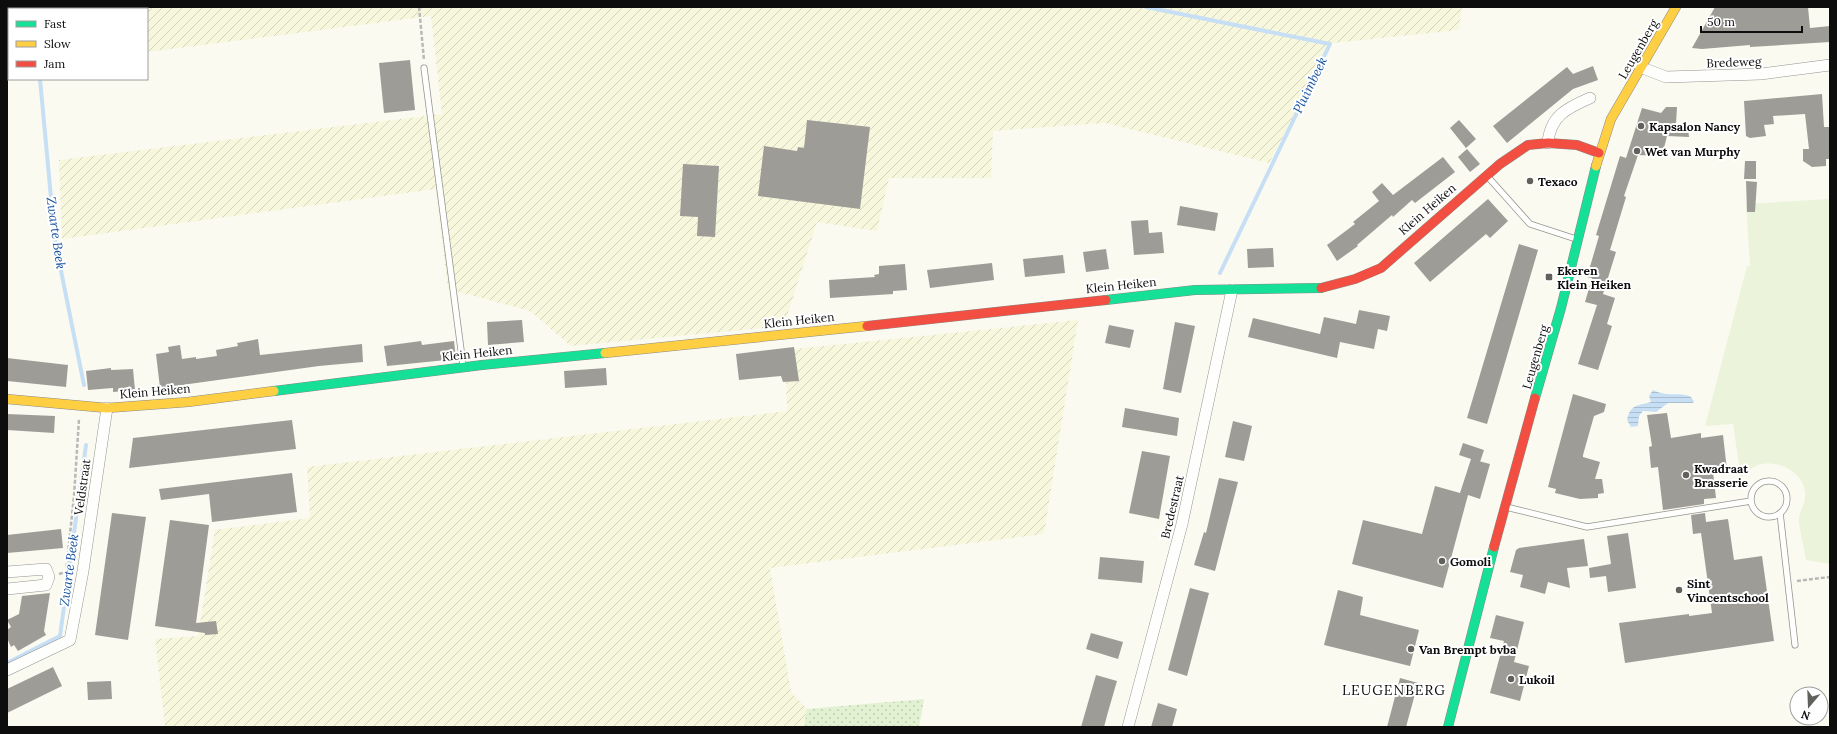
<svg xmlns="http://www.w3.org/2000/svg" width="1837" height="734" font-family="Lora,serif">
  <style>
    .farmland { fill: url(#farmland-furrows) }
    .green { fill: url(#green-dots) }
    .pitch { fill: #ebf4da }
    .water { fill: url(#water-rules) }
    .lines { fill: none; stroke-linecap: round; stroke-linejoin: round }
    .stream { stroke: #c7dff4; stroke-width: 4 }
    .building { fill: #9e9c97 }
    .lane-casing { stroke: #949490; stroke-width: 7 }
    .street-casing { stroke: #949490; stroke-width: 12 }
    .fast-casing { stroke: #8b8a86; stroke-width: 10 }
    .slow-casing { stroke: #8b8a86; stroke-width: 10 }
    .jam-casing { stroke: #8b8a86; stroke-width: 10 }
    .path { stroke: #b8b8b6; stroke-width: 2.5; stroke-dasharray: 4 2; stroke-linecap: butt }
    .lane { stroke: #fefefd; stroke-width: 5.5 }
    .street { stroke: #fefefd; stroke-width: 11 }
    .fast { stroke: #16e098; stroke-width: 9 }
    .slow { stroke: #ffcf43; stroke-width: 9 }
    .jam { stroke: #f24e42; stroke-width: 9 }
    .poi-dot { fill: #60605d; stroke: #fff; stroke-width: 1.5 }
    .labels { text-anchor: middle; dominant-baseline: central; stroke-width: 4; stroke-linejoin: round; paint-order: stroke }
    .street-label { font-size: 12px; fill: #0d0d0d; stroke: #fff }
    .poi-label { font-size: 12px; font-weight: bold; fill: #0d0d0d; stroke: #fff; text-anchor: start }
    .water-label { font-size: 13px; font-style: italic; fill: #16529f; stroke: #fff }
    .quarter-label { font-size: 14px; letter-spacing: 1px; fill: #0d0d0d; stroke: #fff }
  </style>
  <defs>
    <pattern id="farmland-furrows" width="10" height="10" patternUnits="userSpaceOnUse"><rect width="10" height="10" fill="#f7f7dd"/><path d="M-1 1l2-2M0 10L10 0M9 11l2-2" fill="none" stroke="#d3d3bc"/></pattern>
    <pattern id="green-dots" width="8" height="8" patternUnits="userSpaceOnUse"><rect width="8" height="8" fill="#e1f1d1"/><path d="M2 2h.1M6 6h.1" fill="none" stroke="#c0cdb2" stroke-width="1.8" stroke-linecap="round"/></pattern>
    <pattern id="water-rules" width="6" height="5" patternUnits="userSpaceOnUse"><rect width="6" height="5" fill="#c7dff4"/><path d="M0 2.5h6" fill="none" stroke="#aabed0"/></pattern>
  </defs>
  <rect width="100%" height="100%" fill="#fbfaf1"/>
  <path class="farmland" d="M 34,7 L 1462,7 L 1459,30 L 1333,43 L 1269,163 L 1105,123 L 993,131 L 991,178 L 889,178 L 877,231 L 817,222 L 784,326 L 571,346 L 530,311 L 448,289 L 436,189 L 62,239 L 59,160 L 442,114 L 431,16 L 147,52 L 147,9 L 34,9 Z
    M 1078,320 L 1044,534 L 770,568 L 791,692 L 807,709 L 804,727 L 165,727 L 155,639 L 198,636 L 215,530 L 310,518 L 307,467 L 787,411 L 785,350 Z"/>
  <path class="green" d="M 924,699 L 919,727 L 804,727 L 807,709 Z"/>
  <path class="pitch" d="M 1830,199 L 1830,564 L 1806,560 C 1805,551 1798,526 1799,518 C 1800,509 1806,504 1805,492 C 1803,471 1776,459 1758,465 C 1751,468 1746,473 1741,478 L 1733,424 L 1705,426 L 1747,266 L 1750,266 L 1746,204 Z"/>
  <path class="water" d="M 1653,390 C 1665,397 1677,392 1690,396 L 1694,401 L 1693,403 L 1668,403 L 1656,412 L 1643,411 L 1639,416 L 1638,426 L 1631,427 L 1627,420 C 1631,403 1638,406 1651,402 L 1649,396 Z"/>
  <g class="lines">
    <path class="stream" d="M 32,7 L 33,9
      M 1146,7 L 1330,44 L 1220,273
      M 40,79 L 55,241 L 84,385
      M 7,663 L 60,636 L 86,445"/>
  </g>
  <path class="building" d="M 1715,7 L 1808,7 L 1810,28 L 1830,26 L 1830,42 L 1750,47 L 1750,45 L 1702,49 L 1692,48 Z
    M 410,60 L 415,110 L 384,113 L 379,63 Z
    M 1593,66 L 1598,80 L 1573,89 L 1507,143 L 1493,126 L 1567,67 L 1573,74 Z
    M 1822,94 L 1824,127 L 1830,127 L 1830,159 L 1826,159 L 1826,166 L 1812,167 L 1803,161 L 1803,149 L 1809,149 L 1805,114 L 1773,116 L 1774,124 L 1764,125 L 1766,136 L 1750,138 L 1746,136 L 1744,101 Z
    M 1666,107 L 1677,107 L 1676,124 L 1686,124 L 1688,128 L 1689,137 L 1667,136 L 1662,156 L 1638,155 L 1624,196 L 1626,197 L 1610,250 L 1616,252 L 1603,294 L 1615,298 L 1607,324 L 1612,326 L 1598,370 L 1578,364 L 1597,305 L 1585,302 L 1592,278 L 1587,277 L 1599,236 L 1596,235 L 1620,156 L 1626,158 L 1642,108 L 1661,113 Z
    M 807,120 L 870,127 L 860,209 L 758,196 L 764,146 L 797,151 L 798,147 L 804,148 Z
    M 1459,120 L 1476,139 L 1466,148 L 1450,128 Z
    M 1467,149 L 1480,164 L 1470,172 L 1458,157 Z
    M 1443,157 L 1455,172 L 1415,203 L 1412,200 L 1393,217 L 1392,215 L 1357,245 L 1358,246 L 1337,261 L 1327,245 L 1355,224 L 1353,222 L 1379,201 L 1372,192 L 1382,183 L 1393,195 Z
    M 1745,161 L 1756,161 L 1756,179 L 1744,179 Z
    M 683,164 L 719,166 L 715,237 L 697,236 L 698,217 L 680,216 Z
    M 1746,181 L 1757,182 L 1755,212 L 1747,212 Z
    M 1488,199 L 1508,221 L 1490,238 L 1486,234 L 1430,282 L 1414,263 Z
    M 1180,206 L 1218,213 L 1215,231 L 1177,225 Z
    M 1148,220 L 1149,233 L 1162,232 L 1164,253 L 1134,255 L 1131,221 Z
    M 1519,244 L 1538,250 L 1487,424 L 1467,418 Z
    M 1273,248 L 1274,267 L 1248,268 L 1247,249 Z
    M 1106,249 L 1109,269 L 1086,272 L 1083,252 Z
    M 1063,255 L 1065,273 L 1025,277 L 1023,259 Z
    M 992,263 L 994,280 L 930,288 L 927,270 Z
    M 905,264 L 907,290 L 893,291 L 893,294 L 830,298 L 829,280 L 875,277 L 874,275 L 879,274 L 879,266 Z
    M 1359,310 L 1390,316 L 1387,331 L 1378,329 L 1374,349 L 1340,342 L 1337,358 L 1248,337 L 1253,318 L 1320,334 L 1324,317 L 1356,324 Z
    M 522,320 L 524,342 L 488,345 L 487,322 Z
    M 1175,322 L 1195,326 L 1181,393 L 1163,389 Z
    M 1109,325 L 1134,330 L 1130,348 L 1105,343 Z
    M 258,339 L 260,355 L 362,344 L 363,362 L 319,366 L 160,388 L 156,354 L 169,352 L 168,347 L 180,345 L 182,359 L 196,357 L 196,359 L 217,356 L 216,350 L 238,346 L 237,343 Z
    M 421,341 L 422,345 L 454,341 L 456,359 L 387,366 L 384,346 Z
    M 794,347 L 799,381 L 783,382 L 781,376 L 739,380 L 736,354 Z
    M 7,358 L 68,365 L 66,387 L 7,381 Z
    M 111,368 L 111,370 L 133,369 L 135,390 L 113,392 L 113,388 L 88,390 L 86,371 Z
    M 606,368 L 607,385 L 565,388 L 564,371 Z
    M 1573,394 L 1606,404 L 1604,412 L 1594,416 L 1583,455 L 1583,457 L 1600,462 L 1595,479 L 1602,479 L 1604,493 L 1598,494 L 1598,498 L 1580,499 L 1555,493 L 1556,489 L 1548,487 Z
    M 1125,408 L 1179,418 L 1177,436 L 1122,427 Z
    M 1667,413 L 1671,438 L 1701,433 L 1701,438 L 1723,435 L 1727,470 L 1713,472 L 1716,498 L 1704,499 L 1704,504 L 1663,510 L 1658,467 L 1651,468 L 1649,447 L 1652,446 L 1647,415 Z
    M 7,414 L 55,416 L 54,433 L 7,430 Z
    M 292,420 L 296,449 L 129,468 L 133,438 Z
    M 1233,421 L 1252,426 L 1244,461 L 1225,457 Z
    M 1463,443 L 1484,450 L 1480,462 L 1459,455 Z
    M 1142,451 L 1170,456 L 1159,519 L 1129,513 Z
    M 1471,459 L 1490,464 L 1480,499 L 1468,495 L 1443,588 L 1352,564 L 1363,520 L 1422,534 L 1435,486 L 1460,493 Z
    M 292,473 L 297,512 L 212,522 L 209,494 L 161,500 L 159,489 Z
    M 1219,478 L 1238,482 L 1215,571 L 1194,565 L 1204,532 L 1206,533 Z
    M 112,513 L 146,517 L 128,640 L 95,635 Z
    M 1705,513 L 1706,522 L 1728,519 L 1734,560 L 1762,556 L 1774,641 L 1625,663 L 1619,623 L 1689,614 L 1689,616 L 1712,613 L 1701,533 L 1693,534 L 1691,515 Z
    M 170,520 L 209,525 L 196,623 L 216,621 L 218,634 L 205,635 L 205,633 L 155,626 Z
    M 61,529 L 63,548 L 7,553 L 7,535 Z
    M 1628,533 L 1636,588 L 1608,592 L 1606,576 L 1590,578 L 1589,568 L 1611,564 L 1607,536 Z
    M 1584,539 L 1588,566 L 1567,568 L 1570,588 L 1548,582 L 1545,594 L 1520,587 L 1523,575 L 1510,572 L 1516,550 L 1519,548 Z
    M 1100,557 L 1144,561 L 1142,583 L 1098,579 Z
    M 1190,588 L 1209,593 L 1187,676 L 1168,670 Z
    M 1338,590 L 1363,597 L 1360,615 L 1419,630 L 1410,666 L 1324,645 Z
    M 50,593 L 44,631 L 46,635 L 18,651 L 14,645 L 11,647 L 7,638 L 7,630 L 11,627 L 7,620 L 19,614 L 22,596 Z
    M 1496,615 L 1524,622 L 1514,662 L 1529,666 L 1520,701 L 1490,693 L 1504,641 L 1490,638 Z
    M 1091,633 L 1123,642 L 1118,659 L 1086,649 Z
    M 53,667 L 62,686 L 7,713 L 7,689 Z
    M 1096,675 L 1117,681 L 1108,712 L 1104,727 L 1081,727 Z
    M 1400,678 L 1418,683 L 1406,727 L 1387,727 Z
    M 111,681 L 112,699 L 88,700 L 87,682 Z
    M 1158,703 L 1177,709 L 1172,727 L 1151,727 Z"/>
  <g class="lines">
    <g class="lane-casing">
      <path id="lane" d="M 424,68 L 463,365
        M 1488,177 L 1530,224 L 1576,239
        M1751 499a18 18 0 1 1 36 0a18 18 0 1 1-36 0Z
        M 1506,507 L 1587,527 L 1751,501
        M 1780,513 L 1795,645"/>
    </g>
    <g class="street-casing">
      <path id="street" d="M 1640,67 L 1666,77 L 1761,74 L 1830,65
        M 1548,143 C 1550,116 1567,108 1590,98
        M 7,572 L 46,569 L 49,577 L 46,585 L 7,589
        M 7,670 L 70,640 L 83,571 L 107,408
        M 1128,727 L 1182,524 L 1232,290"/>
    </g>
    <g class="fast-casing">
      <path id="fast" d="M 1106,300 L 1195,290 L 1321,288
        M 274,391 L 482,365 L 605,353
        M 1535,398 L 1561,308 L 1596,166
        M 1448,727 L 1494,547"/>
    </g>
    <g class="slow-casing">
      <path id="slow" d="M 1596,166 L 1611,119 L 1676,7
        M 605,353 L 867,326
        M 7,399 L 107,408 L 188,402 L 274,391"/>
    </g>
    <g class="jam-casing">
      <path id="jam" d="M 1321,288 L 1355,279 L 1381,268 L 1500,164 L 1528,145 L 1548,143 L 1577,145 L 1599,153
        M 867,326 L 1106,300
        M 1494,547 L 1535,398"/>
    </g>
    <path class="path" d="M 419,7 L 424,60
      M 59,574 L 66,572 L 74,496 L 79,419
      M 1797,581 L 1830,577"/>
    <use href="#lane" class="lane"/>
    <use href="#street" class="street"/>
    <use href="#fast" class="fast"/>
    <use href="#slow" class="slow"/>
    <use href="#jam" class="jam"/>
  </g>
  <g class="poi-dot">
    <circle cx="1641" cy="126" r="4"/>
    <circle cx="1637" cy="151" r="4"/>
    <circle cx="1530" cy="181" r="4"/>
    <rect x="1545" y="273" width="8" height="8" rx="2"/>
    <circle cx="1686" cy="475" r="4"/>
    <circle cx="1442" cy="561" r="4"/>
    <circle cx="1679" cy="590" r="4"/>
    <circle cx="1411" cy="649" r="4"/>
    <circle cx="1511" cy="679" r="4"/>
  </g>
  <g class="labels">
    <g class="street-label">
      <text transform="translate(1638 49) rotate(-60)">Leugenberg</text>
      <text transform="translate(1734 62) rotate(-2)">Bredeweg</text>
      <text transform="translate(1427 209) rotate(-41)">Klein Heiken</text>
      <text transform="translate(1121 285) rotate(-6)">Klein Heiken</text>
      <text transform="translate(799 320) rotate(-6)">Klein Heiken</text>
      <text transform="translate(477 353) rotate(-6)">Klein Heiken</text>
      <text transform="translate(1535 357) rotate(-74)">Leugenberg</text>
      <text transform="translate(155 391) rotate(-5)">Klein Heiken</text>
      <text transform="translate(82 487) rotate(-82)">Veldstraat</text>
      <text transform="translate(1172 507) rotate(-77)">Bredestraat</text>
    </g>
    <g class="poi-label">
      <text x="1649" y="126">Kapsalon Nancy</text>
      <text x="1645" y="151">Wet van Murphy</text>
      <text x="1538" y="181">Texaco</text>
      <text x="1557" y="270">Ekeren<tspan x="1557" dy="14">Klein Heiken</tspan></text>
      <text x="1694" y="468">Kwadraat<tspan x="1694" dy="14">Brasserie</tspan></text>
      <text x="1450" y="561">Gomoli</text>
      <text x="1687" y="583">Sint<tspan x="1687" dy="14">Vincentschool</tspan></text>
      <text x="1419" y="649">Van Brempt bvba</text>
      <text x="1519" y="679">Lukoil</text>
    </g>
    <g class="water-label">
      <text transform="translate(1310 85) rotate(-64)">Pluimbeek</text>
      <text transform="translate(56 233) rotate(82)">Zwarte Beek</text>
      <text transform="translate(69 570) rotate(-82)">Zwarte Beek</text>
    </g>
    <g class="quarter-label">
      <text x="1394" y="690">LEUGENBERG</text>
    </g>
  </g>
  <rect width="1837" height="734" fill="none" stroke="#0d0d0d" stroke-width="16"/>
  <rect x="8" y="8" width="140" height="72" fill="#ffffff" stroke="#9e9e9e"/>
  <rect x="16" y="21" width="20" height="6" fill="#16e098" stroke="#9e9e9e"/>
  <text x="44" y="28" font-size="12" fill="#0d0d0d">Fast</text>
  <rect x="16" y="41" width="20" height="6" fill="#ffcf43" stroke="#9e9e9e"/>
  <text x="44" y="48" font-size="12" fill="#0d0d0d">Slow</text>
  <rect x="16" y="61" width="20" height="6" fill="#f24e42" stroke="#9e9e9e"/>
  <text x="44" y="68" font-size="12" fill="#0d0d0d">Jam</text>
  <g transform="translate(1809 706) rotate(199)"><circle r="19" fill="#ffffff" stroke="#9e9e9e"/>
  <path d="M0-3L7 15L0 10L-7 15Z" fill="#60605d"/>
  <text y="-6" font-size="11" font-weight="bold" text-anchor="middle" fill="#0d0d0d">N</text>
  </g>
  <path d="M1701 26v6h101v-6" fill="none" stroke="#0d0d0d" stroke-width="2"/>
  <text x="1707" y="26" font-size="12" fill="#0d0d0d" stroke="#ffffff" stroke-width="3" paint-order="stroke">50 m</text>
</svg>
